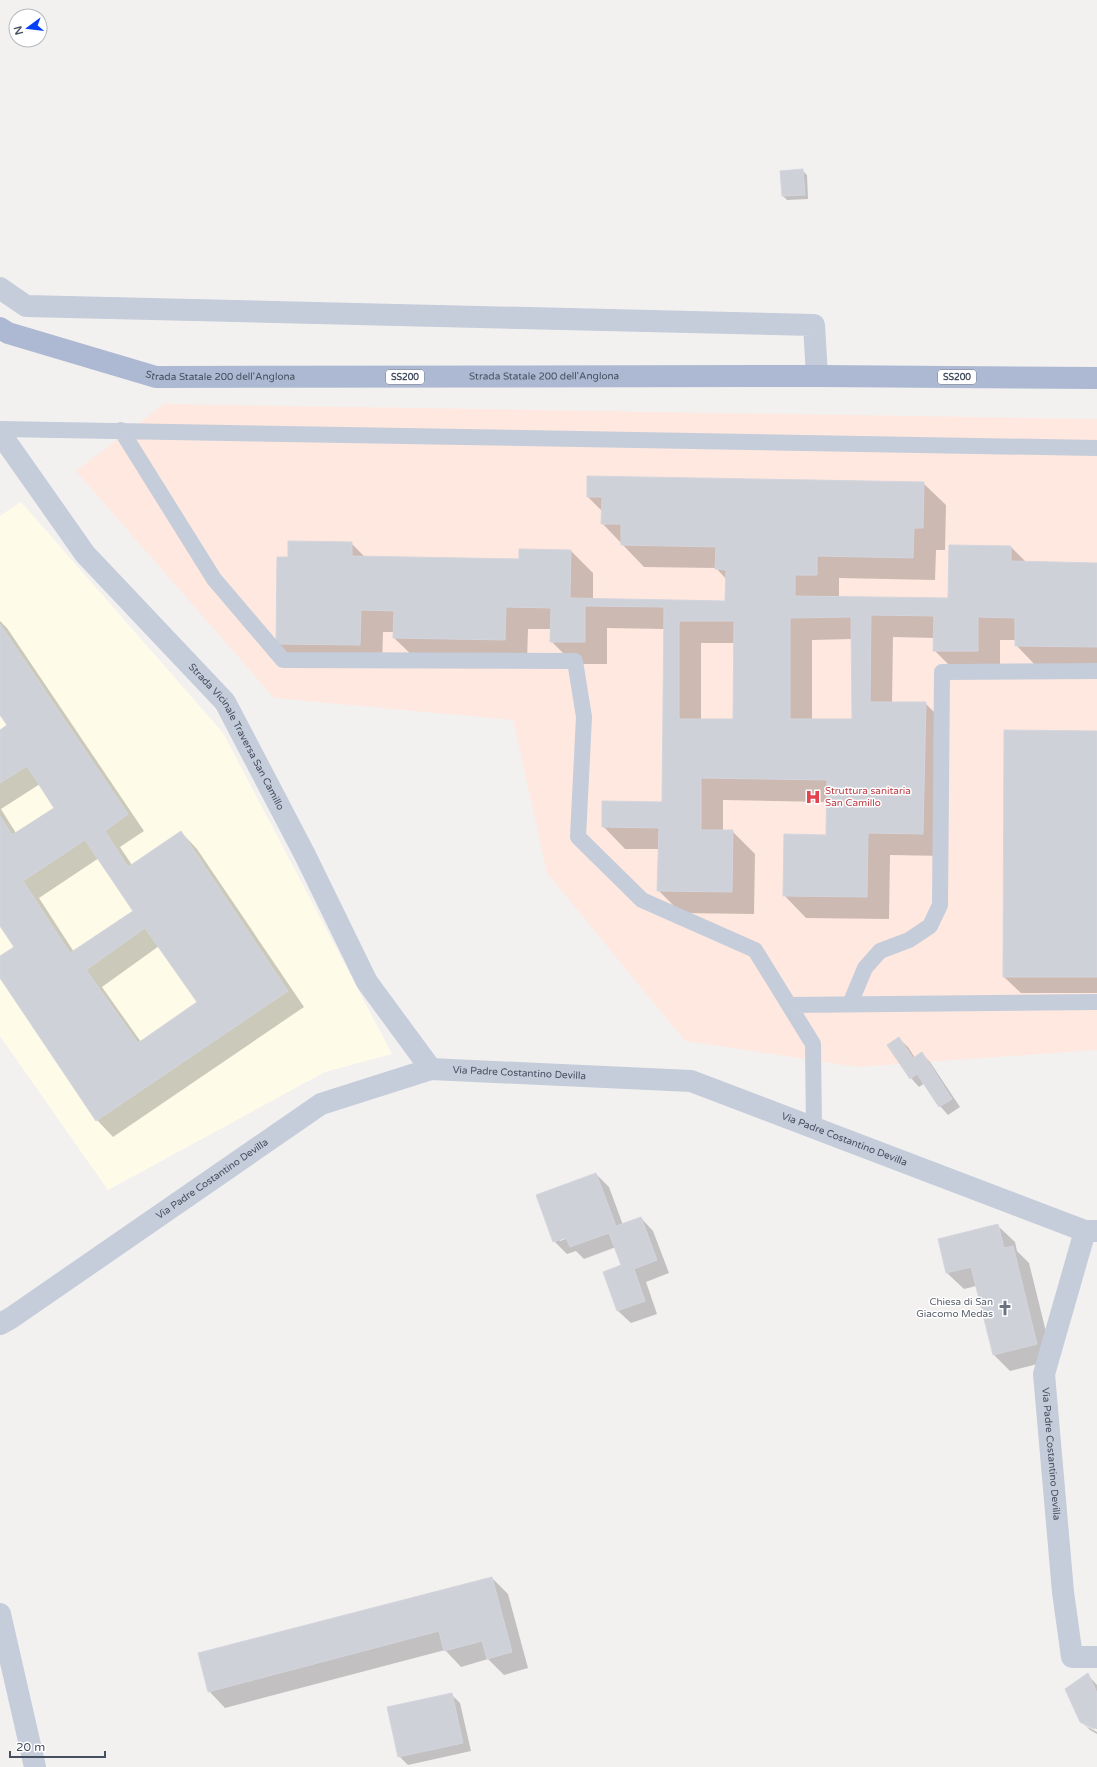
<svg xmlns="http://www.w3.org/2000/svg" width="1097" height="1767" font-family="'Varela Round',sans-serif">
  <style>
    .commercial { fill: #fefce9 }
    .medical { fill: #fee8df }
    .shadow { fill: #0003; fill-rule: evenodd }
    .building { fill: #cfd1d8; stroke: #d4d5dd; fill-rule: evenodd }
    .lines { fill: none; stroke-linecap: round; stroke-linejoin: round }
    .service { stroke: #c5ccda; stroke-width: 16 }
    .minor { stroke: #c5ccda; stroke-width: 22 }
    .primary { stroke: #adb9d2; stroke-width: 22 }
    .labels { text-anchor: middle; dominant-baseline: central; stroke-width: 3; stroke-linejoin: round; paint-order: stroke }
    .shield { fill: #fff; stroke: #7e8490; stroke-width: 1 }
    .shield-label { font-size: 9px; font-weight: bold; fill: #464f60 }
    .street-label { font-size: 10px; fill: #464f60; stroke: #fff }
    .health-label { font-size: 10px; fill: #be3a42; stroke: #fff; text-anchor: start }
    .worship-label { font-size: 10px; fill: #5b616d; stroke: #fff; text-anchor: end }
  </style>
  <rect width="100%" height="100%" fill="#f3f1f0"/>
  <path class="commercial" d="M 21,502 L 223,733 L 392,1054 L 325,1072 L 108,1190 L 0,1036 L 0,516 Z"/>
  <path class="medical" d="M 164,404 L 1097,419 L 1097,1050 L 858,1067 L 685,1041 L 547,873 L 513,720 L 274,698 L 76,471 Z"/>
  <path class="shadow" d="M 802,170 L 807,175 L 808,199 L 787,200 L 783,196 L 782,172 Z
    M 923,483 L 946,505 L 945,550 L 936,550 L 935,580 L 839,578 L 839,598 L 949,599 L 1011,547 L 1026,562 L 1097,564 L 1097,669 L 1038,668 L 1016,645 L 1016,640 L 1000,640 L 1000,673 L 957,673 L 934,650 L 935,638 L 893,637 L 892,703 L 925,703 L 948,726 L 945,856 L 890,855 L 889,919 L 806,918 L 784,895 L 827,836 L 827,802 L 723,800 L 723,831 L 732,831 L 755,854 L 754,914 L 681,913 L 658,890 L 659,849 L 625,849 L 603,826 L 663,803 L 665,629 L 607,628 L 607,664 L 574,664 L 551,641 L 551,629 L 528,629 L 527,662 L 417,660 L 394,638 L 394,632 L 383,632 L 382,667 L 300,666 L 277,643 L 289,558 L 351,543 L 365,557 L 520,560 L 571,551 L 593,573 L 593,600 L 726,602 L 727,580 L 716,568 L 644,567 L 602,523 L 602,511 L 588,497 ZM 852,639 L 853,720 L 812,720 L 812,640 ZM 701,643 L 735,643 L 734,720 L 701,720 Z
    M 0,621 L 7,628 L 144,831 L 120,847 L 132,865 L 181,832 L 197,849 L 304,1007 L 113,1137 L 97,1120 L 0,976 L 0,957 L 15,947 L 0,925 L 0,731 L 8,725 L 0,713 ZM 40,784 L 55,808 L 16,833 L 1,809 ZM 99,858 L 134,911 L 74,952 L 39,898 ZM 159,946 L 199,1002 L 141,1042 L 102,987 Z
    M 1097,732 L 1097,993 L 1021,993 L 1004,977 Z
    M 899,1039 L 908,1047 L 915,1058 L 922,1054 L 930,1062 L 960,1107 L 948,1115 L 940,1106 L 925,1083 L 919,1087 L 911,1078 Z
    M 596,1174 L 609,1187 L 623,1225 L 641,1218 L 653,1231 L 669,1273 L 646,1282 L 657,1314 L 631,1323 L 618,1311 L 604,1272 L 622,1266 L 616,1247 L 584,1259 L 576,1251 L 567,1254 L 554,1241 ZM 571,1237 L 560,1241 L 560,1239 Z
    M 998,1226 L 1015,1242 L 1017,1251 L 1029,1263 L 1053,1360 L 1010,1371 L 993,1354 L 976,1286 L 964,1289 L 947,1273 Z
    M 492,1578 L 508,1594 L 528,1668 L 504,1675 L 488,1659 L 461,1667 L 445,1650 L 225,1708 L 209,1691 Z
    M 1087,1674 L 1097,1685 L 1097,1729 L 1086,1723 L 1086,1726 L 1081,1721 Z
    M 451,1694 L 460,1703 L 471,1751 L 408,1765 L 399,1756 Z
    M 1086,1726 L 1097,1732 L 1097,1734 L 1090,1730 Z"/>
  <path class="building" d="M 803,169 L 805,195 L 782,196 L 780,171 Z
    M 587,476 L 924,482 L 923,528 L 914,528 L 913,558 L 817,556 L 817,575 L 795,575 L 795,596 L 948,598 L 949,545 L 1011,546 L 1011,561 L 1097,563 L 1097,647 L 1015,646 L 1015,618 L 978,617 L 978,651 L 933,651 L 934,616 L 871,615 L 870,702 L 926,702 L 923,834 L 868,833 L 867,897 L 783,896 L 784,834 L 826,835 L 827,780 L 701,778 L 701,830 L 733,830 L 732,892 L 657,891 L 659,828 L 602,827 L 602,801 L 662,802 L 664,607 L 585,606 L 585,642 L 550,642 L 551,608 L 506,607 L 505,640 L 393,638 L 394,611 L 361,610 L 360,645 L 276,644 L 277,557 L 288,557 L 288,541 L 352,542 L 352,556 L 519,559 L 519,549 L 571,550 L 570,598 L 725,601 L 726,570 L 715,569 L 716,547 L 621,545 L 621,524 L 601,524 L 602,497 L 587,497 ZM 851,617 L 852,719 L 790,719 L 790,618 ZM 679,621 L 734,621 L 733,719 L 679,719 Z
    M 0,624 L 128,814 L 105,831 L 128,867 L 181,831 L 288,991 L 96,1121 L 0,978 L 0,956 L 14,947 L 0,926 L 0,816 L 12,835 L 54,808 L 27,766 L 0,783 L 0,730 L 7,725 L 0,715 ZM 85,840 L 133,911 L 70,953 L 23,881 ZM 145,928 L 197,1002 L 138,1043 L 86,970 Z
    M 1004,730 L 1097,731 L 1097,977 L 1003,977 Z
    M 899,1037 L 913,1058 L 922,1052 L 952,1099 L 939,1107 L 917,1074 L 910,1079 L 887,1045 Z
    M 596,1173 L 616,1226 L 641,1217 L 657,1260 L 634,1269 L 645,1301 L 617,1311 L 603,1272 L 621,1265 L 609,1233 L 570,1247 L 566,1238 L 553,1242 L 536,1195 Z
    M 998,1224 L 1004,1248 L 1013,1246 L 1037,1344 L 993,1355 L 971,1267 L 946,1273 L 938,1239 Z
    M 492,1577 L 512,1652 L 487,1659 L 482,1641 L 444,1651 L 439,1631 L 208,1692 L 198,1653 Z
    M 1088,1673 L 1097,1693 L 1097,1727 L 1094,1729 L 1080,1722 L 1065,1689 Z
    M 452,1693 L 463,1743 L 398,1757 L 387,1707 Z"/>
  <g class="lines">
    <path class="service" d="M 0,429 L 1097,448
      M 121,430 L 214,579 L 283,660 L 575,661 L 584,717 L 578,837 L 642,900 L 755,950 L 813,1044 L 814,1128
      M 850,1004 L 865,968 L 880,951 L 909,940 L 930,926 L 940,905 L 942,672 L 1097,671
      M 789,1005 L 1097,1002"/>
    <g class="minor">
      <path d="M 0,288 L 26,306 L 814,325 L 817,376"/>
      <path id="s1" d="M 0,433 L 85,554 L 225,702 L 305,855 L 367,982 L 431,1069"/>
      <path id="s2" d="M 1085,1231 L 1044,1374 L 1063,1592 L 1072,1657 L 1097,1657"/>
      <path id="s3" d="M 0,1324 L 11,1318 L 321,1104 L 431,1069 L 691,1081 L 1085,1231 L 1097,1231"/>
      <path d="M 0,1614 L 35,1767"/>
    </g>
    <path class="primary" id="s4" d="M 0,328 L 8,333 L 156,377 L 817,376 L 1097,378"/>
  </g>
  <defs>
    <g id="hospital-bare" transform="scale(1.2)"><path d="M-5-5h3v3.5h4V-5h3V5h-3V1.5h-4V5h-3Z" fill="#e0444e" stroke="#fff" stroke-width="2.5" paint-order="stroke"/></g>
    <g id="church-bare" transform="scale(1.2)"><path d="M-1.2-6h2.4v3.5h3.3v2.4h-3.3V6h-2.4V-.1h-3.3v-2.4h3.3Z" fill="#6b7280" stroke="#fff" stroke-width="2.5" paint-order="stroke"/></g>
  </defs>
  <g fill-rule="evenodd">
    <use href="#hospital-bare" x="813" y="797"/>
    <use href="#church-bare" x="1005" y="1308"/>
  </g>
  <g class="labels">
    <g class="shield">
      <rect x="386" y="370" width="38" height="14" rx="3"/>
      <rect x="938" y="370" width="38" height="14" rx="3"/>
    </g>
    <g class="shield-label">
      <text x="405" y="377">SS200</text>
      <text x="957" y="377">SS200</text>
    </g>
    <g class="street-label">
      <text stroke="none"><textPath href="#s4" startOffset="228">Strada Statale 200 dell'Anglona</textPath></text>
      <text stroke="none"><textPath href="#s4" startOffset="552">Strada Statale 200 dell'Anglona</textPath></text>
      <text stroke="none"><textPath href="#s1" startOffset="387">Strada Vicinale Traversa San Camillo</textPath></text>
      <text stroke="none"><textPath href="#s3" startOffset="593">Via Padre Costantino Devilla</textPath></text>
      <text stroke="none"><textPath href="#s3" startOffset="929">Via Padre Costantino Devilla</textPath></text>
      <text stroke="none"><textPath href="#s3" startOffset="257">Via Padre Costantino Devilla</textPath></text>
      <text stroke="none"><textPath href="#s2" startOffset="229">Via Padre Costantino Devilla</textPath></text>
    </g>
    <g class="health-label">
      <text x="825" y="791">Struttura sanitaria<tspan x="825" dy="12">San Camillo</tspan></text>
    </g>
    <g class="worship-label">
      <text x="993" y="1302">Chiesa di San<tspan x="993" dy="12">Giacomo Medas</tspan></text>
    </g>
  </g>
  <g transform="translate(28 28) rotate(255)"><circle r="19" fill="#ffffff" stroke="#b5b9bf"/>
  <path d="M0-3L7 15L0 10L-7 15Z" fill="#0340fa"/>
  <text y="-6" font-size="11" font-weight="bold" text-anchor="middle" fill="#464f60">N</text>
  </g>
  <path d="M10 1751v6h95v-6" fill="none" stroke="#464f60" stroke-width="2"/>
  <text x="16" y="1751" font-size="12" fill="#464f60" stroke="#ffffff" stroke-width="3" paint-order="stroke">20 m</text>
</svg>
